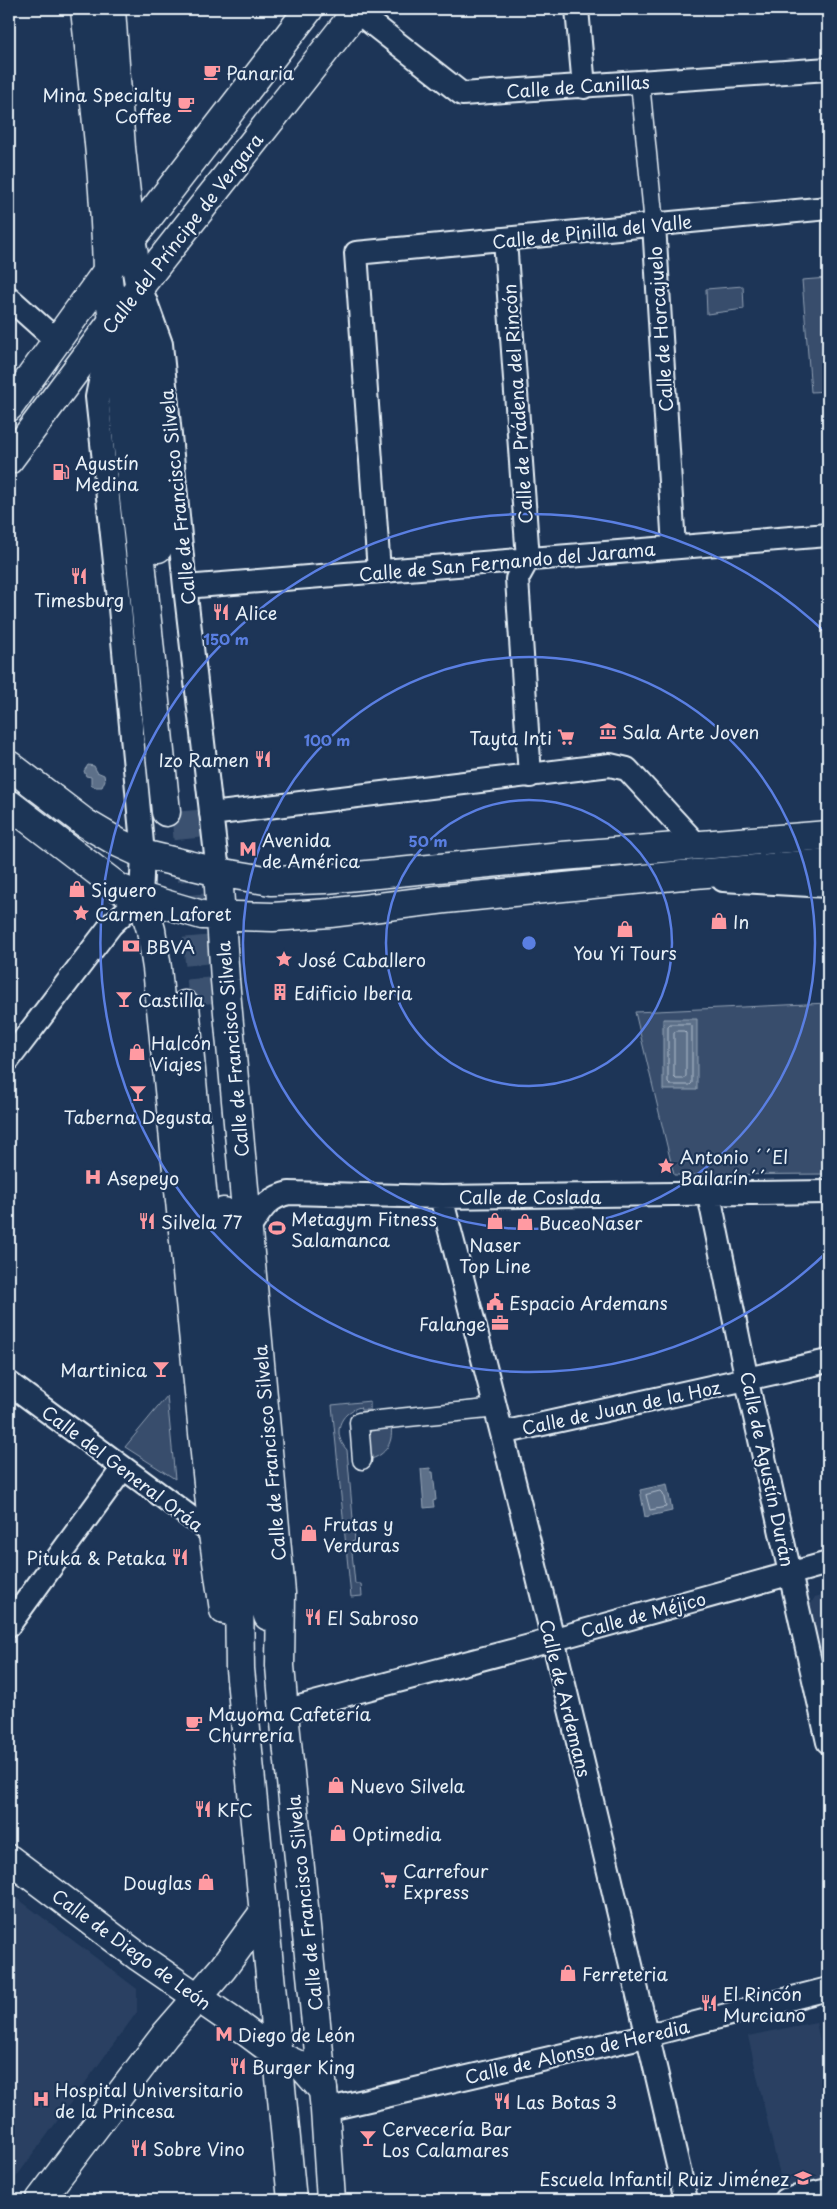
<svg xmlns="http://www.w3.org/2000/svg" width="837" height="2209" font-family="'Playpen Sans',sans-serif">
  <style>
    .built { fill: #2a4162 }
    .green { fill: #374d6c; stroke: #909fb2 }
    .water { fill: #5d7089; stroke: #95a4b5 }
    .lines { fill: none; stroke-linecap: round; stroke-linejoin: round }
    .shore { stroke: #b0bdcc; stroke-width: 1 }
    .primary-tunnel { stroke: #3b516f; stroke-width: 28; stroke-dasharray: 28 14; stroke-linecap: butt }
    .pedestrian-casing { stroke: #e8f1f8; stroke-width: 21 }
    .minor-casing { stroke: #e8f1f8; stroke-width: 26 }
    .tertiary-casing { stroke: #e8f1f8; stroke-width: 31 }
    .secondary-casing { stroke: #e8f1f8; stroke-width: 31 }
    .primary-casing { stroke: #e8f1f8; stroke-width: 31 }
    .motorway-casing { stroke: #e8f1f8; stroke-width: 31 }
    .pedestrian { stroke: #1d3557; stroke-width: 18 }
    .minor { stroke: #1d3557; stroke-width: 22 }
    .tertiary { stroke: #1d3557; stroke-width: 28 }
    .secondary { stroke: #1d3557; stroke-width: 28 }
    .primary { stroke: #1d3557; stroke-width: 28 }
    .motorway { stroke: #1d3557; stroke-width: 28 }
    .ring { fill: none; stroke: #5a7fe2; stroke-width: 2.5 }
    .labels { text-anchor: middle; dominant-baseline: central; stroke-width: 4.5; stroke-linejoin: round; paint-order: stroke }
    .poi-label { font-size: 18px; fill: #e8f1f8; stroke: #1d3557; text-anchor: start }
    .street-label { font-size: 18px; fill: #e8f1f8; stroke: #1d3557 }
    .centre { fill: #5a7fe2; stroke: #1d3557; stroke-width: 2.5 }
    .ring-label { font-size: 15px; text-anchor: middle; font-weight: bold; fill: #5a7fe2; stroke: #1d3557; stroke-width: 4.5; stroke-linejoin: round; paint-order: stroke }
  </style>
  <rect width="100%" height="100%" fill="#1d3557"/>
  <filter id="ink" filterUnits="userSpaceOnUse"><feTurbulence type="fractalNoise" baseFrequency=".02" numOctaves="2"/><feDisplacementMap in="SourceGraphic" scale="10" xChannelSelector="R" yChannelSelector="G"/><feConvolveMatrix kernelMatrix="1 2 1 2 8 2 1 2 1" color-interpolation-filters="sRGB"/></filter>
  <g filter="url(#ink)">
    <path class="built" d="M 828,1593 L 828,1695 L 809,1607 L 815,1597 Z
      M 9,1892 L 137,1989 L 137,2012 L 9,2187 Z
      M 816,2022 L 828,2079 L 828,2179 L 783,2189 L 748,2036 Z"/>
    <path class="green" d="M 828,278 L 828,391 L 811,392 L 802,280 Z
      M 743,286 L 744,309 L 707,314 L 706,289 Z
      M 828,1003 L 828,1174 L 674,1175 L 635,1012 Z
      M 167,1396 L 175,1479 L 125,1447 Z
      M 370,1401 L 370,1410 L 361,1410 L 360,1407 C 339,1413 332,1434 347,1450 L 355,1541 L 351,1542 L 355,1584 L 361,1584 L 362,1596 L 351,1597 L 332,1405 Z
      M 391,1427 C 394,1444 383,1458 366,1460 L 367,1437 L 372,1429 Z"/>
    <path class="water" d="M 88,765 L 94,766 L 97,772 L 104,775 L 105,780 L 102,787 L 95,787 L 91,784 L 91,777 L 86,776 L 84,771 Z
      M 663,1019 L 697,1019 L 697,1090 L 663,1090 Z
      M 430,1468 L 431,1472 L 433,1472 L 436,1500 L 433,1501 L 434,1507 L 424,1508 L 421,1469 Z
      M 667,1484 L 672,1511 L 645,1517 L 640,1490 Z"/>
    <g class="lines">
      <path class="shore" d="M 670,1024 L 690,1024 L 692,1026 L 692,1083 L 690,1085 L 670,1085 L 668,1083 L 668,1027 Z
        M 677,1031 L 684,1031 L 686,1033 L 686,1076 L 684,1079 L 676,1079 L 674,1077 L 674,1033 Z
        M 661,1491 L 663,1493 L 666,1507 L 650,1510 L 646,1495 Z"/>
      <path class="primary-tunnel" d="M 185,811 L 203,1004"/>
      <g class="pedestrian-casing">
        <path id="pedestrian" d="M 640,83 L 654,224
          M 362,1460 L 359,1422 L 497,1408"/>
      </g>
      <g class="minor-casing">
        <path id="minor" d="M 577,9 L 584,87
          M 356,11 L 462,94 L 828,69
          M 654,224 L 674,547
          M 505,240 L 528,559 L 517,579 L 530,776
          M 144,297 L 161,344 L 185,587 L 218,872
          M 9,298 L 57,341
          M 379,571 L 356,253 L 828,208
          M 185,587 L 828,535
          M 211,814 L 610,765 L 627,769 L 697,845
          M 723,880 L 828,886
          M 9,1059 L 111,925 L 141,897 L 143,854 L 120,608 L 97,397 L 110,332
          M 709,1195 L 750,1395 L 828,1742
          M 441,1197 C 529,1530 608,1865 686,2200
          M 248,1230 C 261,1211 266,1198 289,1193 L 441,1197 L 828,1192
          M 9,1383 L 213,1534
          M 502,1433 L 828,1361
          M 9,1625 L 123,1468
          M 284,1711 L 530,1646 L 828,1563
          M 325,2110 L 641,2037 L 828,1989
          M 785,2200 L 828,2190"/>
      </g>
      <g class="tertiary-casing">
        <path id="tertiary" d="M 9,1859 L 139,1957 L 232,2021 L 279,2056 L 303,2067 L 323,2090
          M 40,2200 L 165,2035 L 223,1968 L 264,1912"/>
      </g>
      <g class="secondary-casing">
        <path id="secondary" d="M 9,407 L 107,271 L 309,9
          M 9,460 L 112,322 L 358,9"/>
      </g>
      <g class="primary-casing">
        <path id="primary" d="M 85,9 C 94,96 105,183 107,271 L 139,541 L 166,812
          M 111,9 L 121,148 L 131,239 L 140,288 L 140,346 L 158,548
          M 9,765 L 85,823 L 119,843 L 143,854 L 218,872 L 271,881 L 326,879 L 562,856 L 828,835
          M 9,804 L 119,888 L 141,897 L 202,915 L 273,917 L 330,913 L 445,899 L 683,875
          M 218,872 L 225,980 L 281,1593 L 280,1666 L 285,1723 L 325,2110 L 331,2200
          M 141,897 L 151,930 L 157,968 L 213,1534 L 224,1610
          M 185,1005 L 239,1591 L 240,1669 L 292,2200
          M 224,1212 L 262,1596 L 268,1616"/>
      </g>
      <g class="motorway-casing">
        <path id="motorway" d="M 683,875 L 828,863"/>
      </g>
      <use href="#pedestrian" class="pedestrian"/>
      <use href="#minor" class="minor"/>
      <use href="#tertiary" class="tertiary"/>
      <use href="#secondary" class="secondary"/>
      <use href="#primary" class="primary"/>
      <use href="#motorway" class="motorway"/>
    </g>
  </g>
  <g class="ring">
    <circle cx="529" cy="943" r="143"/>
    <circle cx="529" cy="943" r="286"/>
    <path d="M827 1252A429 429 0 1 1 827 634"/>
  </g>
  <defs>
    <g id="cafe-bare" transform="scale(1.35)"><path d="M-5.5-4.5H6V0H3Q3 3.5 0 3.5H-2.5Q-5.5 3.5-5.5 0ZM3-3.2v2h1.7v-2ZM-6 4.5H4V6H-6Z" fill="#ff9aa2" stroke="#1d3557" stroke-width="2.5" paint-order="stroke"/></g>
    <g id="fuel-bare" transform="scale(1.35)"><path d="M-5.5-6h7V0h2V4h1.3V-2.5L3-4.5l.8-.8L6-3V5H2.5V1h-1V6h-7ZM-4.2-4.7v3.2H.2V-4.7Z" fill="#ff9aa2" stroke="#1d3557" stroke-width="2.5" paint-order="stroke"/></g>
    <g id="restaurant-bare" transform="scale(1.35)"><path d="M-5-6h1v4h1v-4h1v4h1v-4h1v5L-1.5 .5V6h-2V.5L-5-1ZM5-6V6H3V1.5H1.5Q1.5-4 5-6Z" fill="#ff9aa2" stroke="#1d3557" stroke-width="2.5" paint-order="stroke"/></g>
    <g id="museum-bare" transform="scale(1.35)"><path d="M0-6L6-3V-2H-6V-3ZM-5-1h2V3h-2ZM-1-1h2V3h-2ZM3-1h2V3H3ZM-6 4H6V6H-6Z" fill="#ff9aa2" stroke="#1d3557" stroke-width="2.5" paint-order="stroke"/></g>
    <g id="supermarket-bare" transform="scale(1.35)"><path d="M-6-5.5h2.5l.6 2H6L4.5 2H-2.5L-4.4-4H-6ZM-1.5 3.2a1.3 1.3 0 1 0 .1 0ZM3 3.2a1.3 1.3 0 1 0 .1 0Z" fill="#ff9aa2" stroke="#1d3557" stroke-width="2.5" paint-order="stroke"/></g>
    <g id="metro-bare" transform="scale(1.35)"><path d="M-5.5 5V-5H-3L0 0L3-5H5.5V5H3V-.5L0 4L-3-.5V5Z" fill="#ff9aa2" stroke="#1d3557" stroke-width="2.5" paint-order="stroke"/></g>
    <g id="shop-bare" transform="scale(1.35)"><path d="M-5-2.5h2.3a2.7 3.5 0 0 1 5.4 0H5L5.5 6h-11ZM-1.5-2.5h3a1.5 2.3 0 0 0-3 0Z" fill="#ff9aa2" stroke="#1d3557" stroke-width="2.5" paint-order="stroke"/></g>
    <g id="sight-bare" transform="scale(1.35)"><path d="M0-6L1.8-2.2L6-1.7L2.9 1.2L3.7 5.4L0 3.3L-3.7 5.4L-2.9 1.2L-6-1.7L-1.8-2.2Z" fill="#ff9aa2" stroke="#1d3557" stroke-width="2.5" paint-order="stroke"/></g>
    <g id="bank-bare" transform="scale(1.35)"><path d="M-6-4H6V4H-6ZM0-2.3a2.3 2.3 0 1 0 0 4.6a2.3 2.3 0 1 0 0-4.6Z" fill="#ff9aa2" stroke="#1d3557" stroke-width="2.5" paint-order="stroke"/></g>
    <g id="building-bare" transform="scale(1.35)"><path d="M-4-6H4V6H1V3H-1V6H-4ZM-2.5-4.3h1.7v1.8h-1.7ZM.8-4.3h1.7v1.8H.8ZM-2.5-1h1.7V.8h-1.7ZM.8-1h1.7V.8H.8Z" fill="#ff9aa2" stroke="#1d3557" stroke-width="2.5" paint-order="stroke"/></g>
    <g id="bar-bare" transform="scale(1.35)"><path d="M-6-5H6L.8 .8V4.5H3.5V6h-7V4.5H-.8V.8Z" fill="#ff9aa2" stroke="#1d3557" stroke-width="2.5" paint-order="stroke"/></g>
    <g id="hospital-bare" transform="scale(1.35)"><path d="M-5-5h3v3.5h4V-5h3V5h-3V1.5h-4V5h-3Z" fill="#ff9aa2" stroke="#1d3557" stroke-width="2.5" paint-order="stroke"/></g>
    <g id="stadium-bare" transform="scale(1.35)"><path d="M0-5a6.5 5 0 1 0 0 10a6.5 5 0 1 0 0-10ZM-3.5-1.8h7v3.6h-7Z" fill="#ff9aa2" stroke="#1d3557" stroke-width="2.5" paint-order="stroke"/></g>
    <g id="civic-bare" transform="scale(1.35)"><path d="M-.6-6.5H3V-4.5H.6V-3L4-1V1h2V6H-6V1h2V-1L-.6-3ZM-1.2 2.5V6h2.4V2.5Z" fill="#ff9aa2" stroke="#1d3557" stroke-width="2.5" paint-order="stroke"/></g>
    <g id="office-bare" transform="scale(1.35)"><path d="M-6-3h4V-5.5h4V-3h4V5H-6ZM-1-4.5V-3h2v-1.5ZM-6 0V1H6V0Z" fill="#ff9aa2" stroke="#1d3557" stroke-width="2.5" paint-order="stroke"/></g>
    <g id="school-bare" transform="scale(1.35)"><path d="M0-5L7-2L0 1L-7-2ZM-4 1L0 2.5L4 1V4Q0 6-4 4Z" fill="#ff9aa2" stroke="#1d3557" stroke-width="2.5" paint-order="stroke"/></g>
  </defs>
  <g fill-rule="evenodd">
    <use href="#cafe-bare" x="212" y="72"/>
    <use href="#cafe-bare" x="186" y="104"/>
    <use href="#fuel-bare" x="61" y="472"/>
    <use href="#restaurant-bare" x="79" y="576"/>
    <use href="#restaurant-bare" x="221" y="612"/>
    <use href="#museum-bare" x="608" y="731"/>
    <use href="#supermarket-bare" x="566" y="737"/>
    <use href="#restaurant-bare" x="263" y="759"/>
    <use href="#metro-bare" x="248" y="849"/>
    <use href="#shop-bare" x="77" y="889"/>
    <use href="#sight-bare" x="81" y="913"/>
    <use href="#shop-bare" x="719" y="921"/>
    <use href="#shop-bare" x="625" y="929"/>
    <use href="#bank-bare" x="131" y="946"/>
    <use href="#sight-bare" x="284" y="959"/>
    <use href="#building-bare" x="280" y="992"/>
    <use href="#bar-bare" x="124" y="999"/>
    <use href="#shop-bare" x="137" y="1052"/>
    <use href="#bar-bare" x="138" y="1093"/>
    <use href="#sight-bare" x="666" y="1166"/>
    <use href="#hospital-bare" x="93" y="1177"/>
    <use href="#restaurant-bare" x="147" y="1221"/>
    <use href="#shop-bare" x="495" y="1221"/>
    <use href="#shop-bare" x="525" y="1222"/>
    <use href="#stadium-bare" x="277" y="1228"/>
    <use href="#civic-bare" x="495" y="1302"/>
    <use href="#office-bare" x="500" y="1323"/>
    <use href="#bar-bare" x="161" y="1369"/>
    <use href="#shop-bare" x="309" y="1533"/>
    <use href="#restaurant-bare" x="180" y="1557"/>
    <use href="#restaurant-bare" x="313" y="1617"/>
    <use href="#cafe-bare" x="194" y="1723"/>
    <use href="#shop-bare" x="336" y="1785"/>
    <use href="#restaurant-bare" x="203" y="1809"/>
    <use href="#shop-bare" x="338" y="1833"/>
    <use href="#supermarket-bare" x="389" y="1880"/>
    <use href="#shop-bare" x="206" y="1882"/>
    <use href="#shop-bare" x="568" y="1973"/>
    <use href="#restaurant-bare" x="709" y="2003"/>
    <use href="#metro-bare" x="224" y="2034"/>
    <use href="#restaurant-bare" x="238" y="2066"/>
    <use href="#hospital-bare" x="41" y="2099"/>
    <use href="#restaurant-bare" x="502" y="2101"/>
    <use href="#bar-bare" x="368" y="2138"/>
    <use href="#restaurant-bare" x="139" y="2148"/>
    <use href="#school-bare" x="803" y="2178"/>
  </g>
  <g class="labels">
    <g class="poi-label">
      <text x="226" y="72">Panaria</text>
      <text x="172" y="94" text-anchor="end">Mina Specialty<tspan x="172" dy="21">Coffee</tspan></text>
      <text x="75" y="462">Agustín<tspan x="75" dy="21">Medina</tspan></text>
      <text x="79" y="599" text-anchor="middle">Timesburg</text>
      <text x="235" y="612">Alice</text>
      <text x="622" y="731">Sala Arte Joven</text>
      <text x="552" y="737" text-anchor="end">Tayta Inti</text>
      <text x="249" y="759" text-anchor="end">Izo Ramen</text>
      <text x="262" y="839">Avenida<tspan x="262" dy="21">de América</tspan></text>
      <text x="91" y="889">Siguero</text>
      <text x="95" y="913">Carmen Laforet</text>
      <text x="733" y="921">In</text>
      <text x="145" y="946">BBVA</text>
      <text x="625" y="952" text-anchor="middle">You Yi Tours</text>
      <text x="298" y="959">José Caballero</text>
      <text x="294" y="992">Edificio Iberia</text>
      <text x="138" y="999">Castilla</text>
      <text x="151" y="1042">Halcón<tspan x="151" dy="21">Viajes</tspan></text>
      <text x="138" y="1116" text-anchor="middle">Taberna Degusta</text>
      <text x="680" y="1156">Antonio ´´El<tspan x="680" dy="21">Bailarín´´</tspan></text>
      <text x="107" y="1177">Asepeyo</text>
      <text x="291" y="1218">Metagym Fitness<tspan x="291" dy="21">Salamanca</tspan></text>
      <text x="161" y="1221">Silvela 77</text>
      <text x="539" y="1222">BuceoNaser</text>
      <text x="495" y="1244" text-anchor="middle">Naser<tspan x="495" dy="21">Top Line</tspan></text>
      <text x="509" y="1302">Espacio Ardemans</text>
      <text x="486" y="1323" text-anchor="end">Falange</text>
      <text x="147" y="1369" text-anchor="end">Martinica</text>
      <text x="323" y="1523">Frutas y<tspan x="323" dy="21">Verduras</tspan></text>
      <text x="166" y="1557" text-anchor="end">Pituka &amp; Petaka</text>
      <text x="327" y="1617">El Sabroso</text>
      <text x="208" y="1713">Mayoma Cafetería<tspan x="208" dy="21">Churrería</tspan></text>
      <text x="350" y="1785">Nuevo Silvela</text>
      <text x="217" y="1809">KFC</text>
      <text x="352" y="1833">Optimedia</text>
      <text x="403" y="1870">Carrefour<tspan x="403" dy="21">Express</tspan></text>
      <text x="192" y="1882" text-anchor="end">Douglas</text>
      <text x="582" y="1973">Ferreteria</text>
      <text x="723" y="1993">El Rincón<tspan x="723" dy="21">Murciano</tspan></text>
      <text x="238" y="2034">Diego de León</text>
      <text x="252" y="2066">Burger King</text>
      <text x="55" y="2089">Hospital Universitario<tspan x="55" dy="21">de la Princesa</tspan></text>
      <text x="516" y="2101">Las Botas 3</text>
      <text x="382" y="2128">Cervecería Bar<tspan x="382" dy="21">Los Calamares</tspan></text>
      <text x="153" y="2148">Sobre Vino</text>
      <text x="789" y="2178" text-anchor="end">Escuela Infantil Ruiz Jiménez</text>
    </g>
    <g class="street-label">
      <text transform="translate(578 86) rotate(-4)">Calle de Canillas</text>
      <text transform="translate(592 231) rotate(-6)">Calle de Pinilla del Valle</text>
      <text transform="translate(182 233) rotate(-52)">Calle del Príncipe de Vergara</text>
      <text transform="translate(660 329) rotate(-94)">Calle de Horcajuelo</text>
      <text transform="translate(517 404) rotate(-94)">Calle de Prádena del Rincón</text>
      <text transform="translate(177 497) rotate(-96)">Calle de Francisco Silvela</text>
      <text transform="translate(507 561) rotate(-5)">Calle de San Fernando del Jarama</text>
      <text transform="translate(232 1049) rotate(-95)">Calle de Francisco Silvela</text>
      <text x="530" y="1196">Calle de Coslada</text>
      <text transform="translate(621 1407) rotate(-12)">Calle de Juan de la Hoz</text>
      <text transform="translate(269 1453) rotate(-95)">Calle de Francisco Silvela</text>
      <text transform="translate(123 1468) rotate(37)">Calle del General Oráa</text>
      <text transform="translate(768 1469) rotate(78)">Calle de Agustín Durán</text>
      <text transform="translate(643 1614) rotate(-15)">Calle de Méjico</text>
      <text transform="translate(566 1698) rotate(76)">Calle de Ardemans</text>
      <text transform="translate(304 1903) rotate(-96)">Calle de Francisco Silvela</text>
      <text transform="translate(132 1949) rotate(36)">Calle de Diego de León</text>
      <text transform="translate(577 2051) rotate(-13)">Calle de Alonso de Heredia</text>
    </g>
  </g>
  <circle cx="529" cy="943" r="8" class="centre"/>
  <g class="ring-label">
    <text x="226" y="645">150 m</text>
    <text x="327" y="746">100 m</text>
    <text x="428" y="847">50 m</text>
  </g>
  <rect width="837" height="2209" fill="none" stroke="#1d3557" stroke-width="30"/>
  <rect x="15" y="15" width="807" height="2179" fill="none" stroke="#e8f1f8" stroke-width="2" filter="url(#ink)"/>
</svg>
